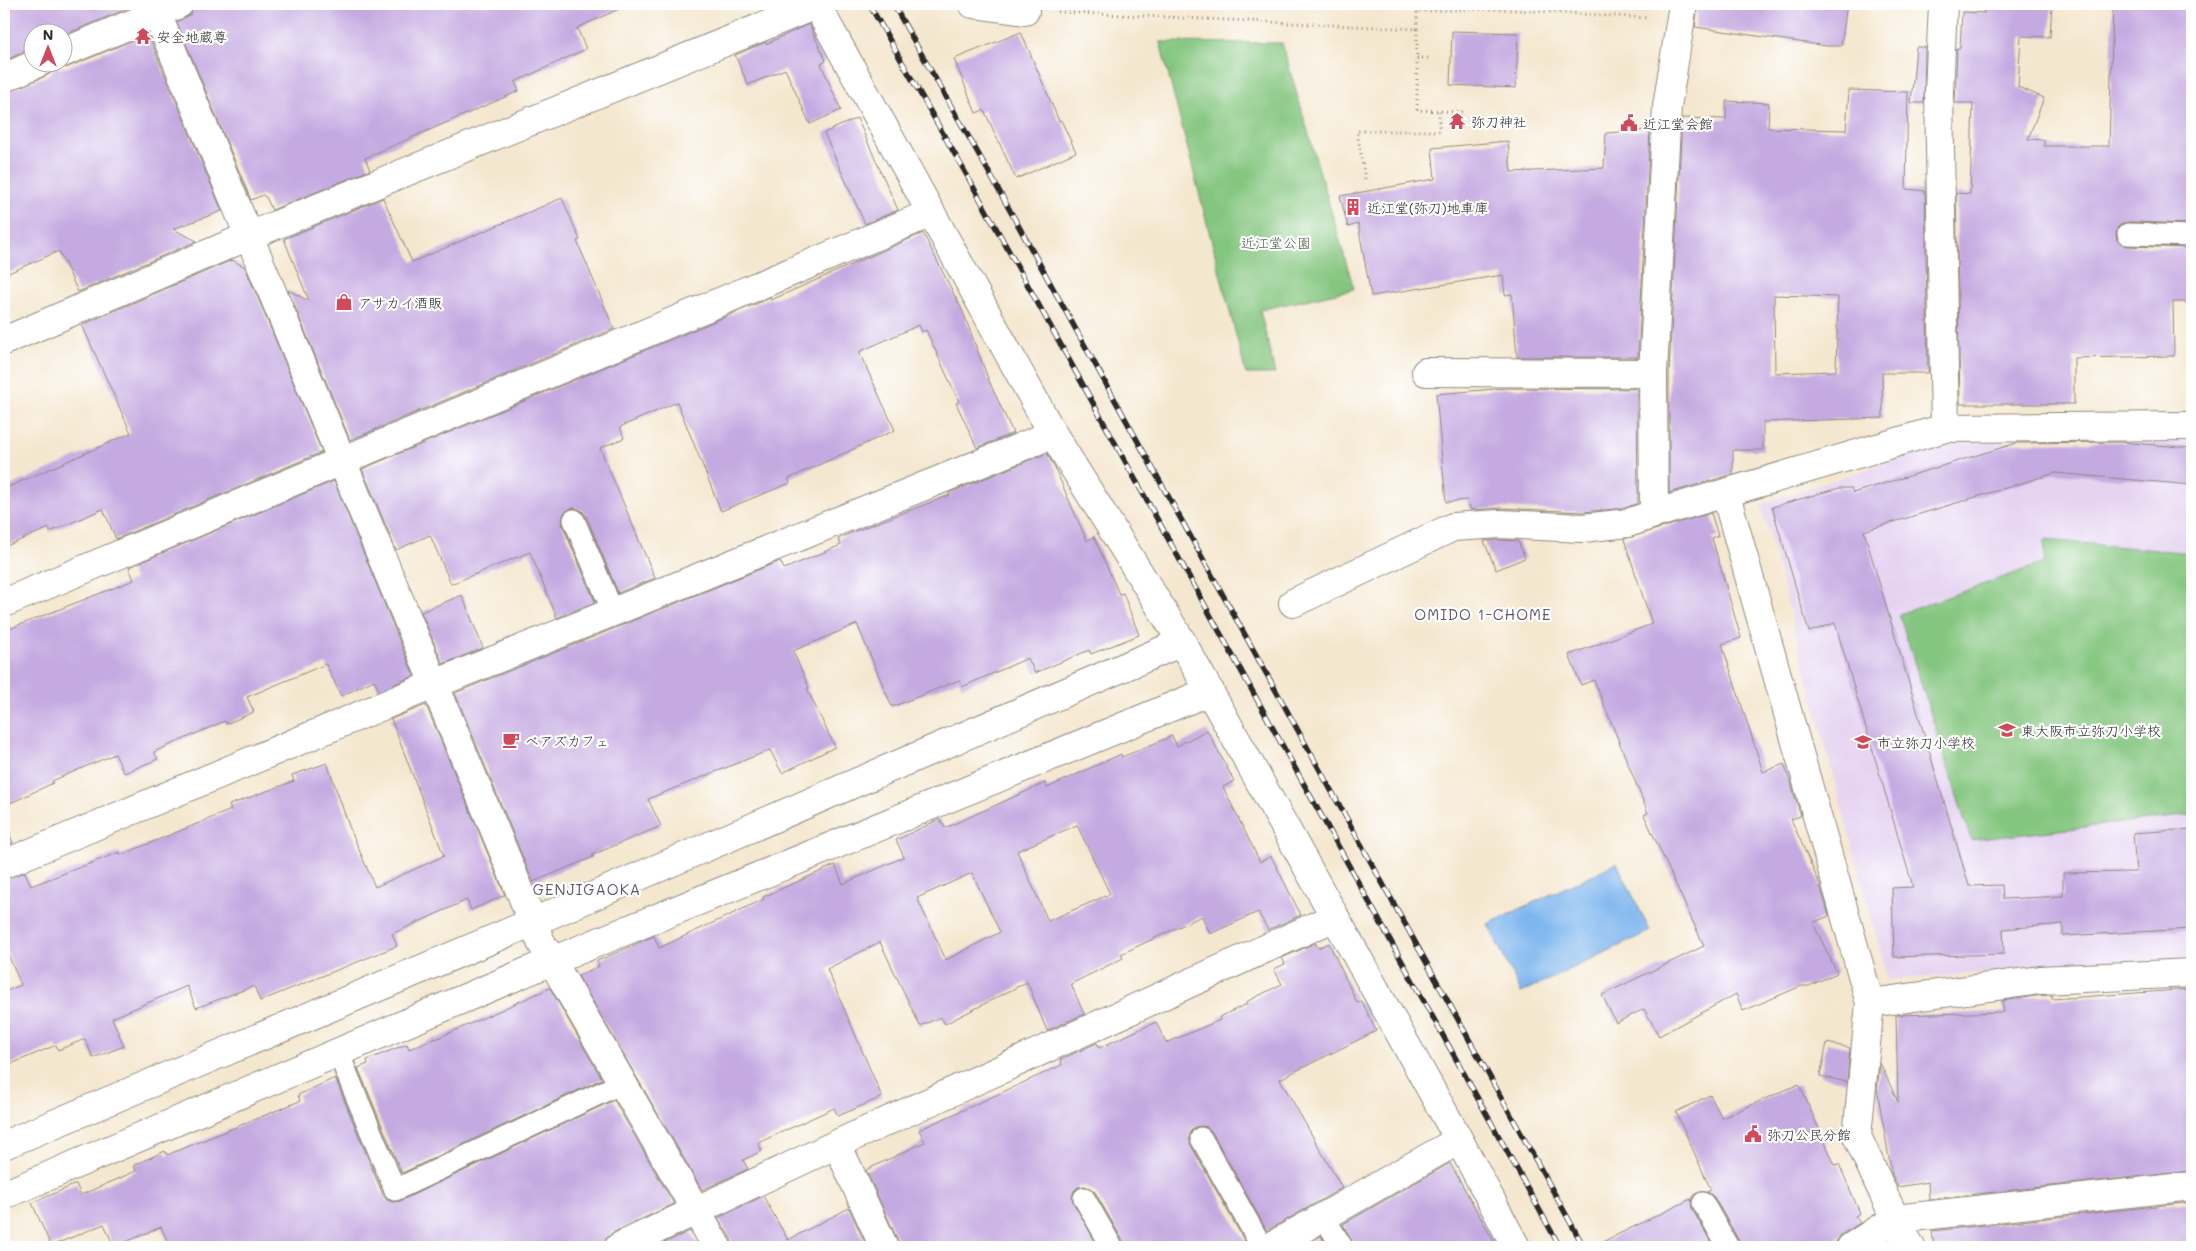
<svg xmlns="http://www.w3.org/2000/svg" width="2196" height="1251" font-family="Mali,'Klee One',sans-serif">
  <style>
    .built { fill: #e5d3f1 }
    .green { fill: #84c67f; stroke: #587855 }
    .water { fill: #7eb6ee; stroke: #54708c }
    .building { fill: #c5aae1; fill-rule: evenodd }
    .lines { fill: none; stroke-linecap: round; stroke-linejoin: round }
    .lane-casing { stroke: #90897d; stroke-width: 24 }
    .street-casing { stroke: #90897d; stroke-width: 30 }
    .secondary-casing { stroke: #90897d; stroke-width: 30 }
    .path { stroke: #90897d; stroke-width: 3; stroke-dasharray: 1 4; stroke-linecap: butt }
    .lane { stroke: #fff; stroke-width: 21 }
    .street { stroke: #fff; stroke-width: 28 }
    .secondary { stroke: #fff; stroke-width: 28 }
    .rail-casing { stroke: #2b2b2b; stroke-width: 5.5 }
    .rail { stroke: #fff; stroke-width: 4; stroke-dasharray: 11; stroke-linecap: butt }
    .labels { text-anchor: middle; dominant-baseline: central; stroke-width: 4.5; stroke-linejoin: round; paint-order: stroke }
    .poi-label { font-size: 14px; fill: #2b2b2b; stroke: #fff; text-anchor: start }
    .park-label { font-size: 14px; fill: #4a6148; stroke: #fff }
    .neighbourhood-label { font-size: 15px; letter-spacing: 1px; fill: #61576b; stroke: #fff }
  </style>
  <rect width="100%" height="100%" fill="#fff"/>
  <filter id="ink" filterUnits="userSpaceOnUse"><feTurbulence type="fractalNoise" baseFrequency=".02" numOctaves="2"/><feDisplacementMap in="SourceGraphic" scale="10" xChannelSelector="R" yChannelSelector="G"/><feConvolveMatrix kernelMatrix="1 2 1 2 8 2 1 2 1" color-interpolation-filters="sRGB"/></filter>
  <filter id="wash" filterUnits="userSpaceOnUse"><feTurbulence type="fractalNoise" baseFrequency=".0096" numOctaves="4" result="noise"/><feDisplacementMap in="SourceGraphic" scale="20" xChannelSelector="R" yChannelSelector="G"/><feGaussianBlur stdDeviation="1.12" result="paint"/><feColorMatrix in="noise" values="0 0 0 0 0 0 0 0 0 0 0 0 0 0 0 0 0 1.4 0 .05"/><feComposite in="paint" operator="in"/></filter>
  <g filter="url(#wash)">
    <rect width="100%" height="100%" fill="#f4e7cf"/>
    <path class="built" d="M 2192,441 L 2192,957 L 1888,980 L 1761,504 L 1947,443 Z"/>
    <path class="green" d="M 1160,42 L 1282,43 L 1354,289 L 1260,310 L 1275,374 L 1246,374 Z
      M 2045,540 L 2192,553 L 2192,815 L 1971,840 L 1899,614 L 2044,563 Z"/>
    <path class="water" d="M 1617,863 L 1650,931 L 1521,993 L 1488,924 Z"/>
    <g id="blocks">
      <path class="building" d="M 4,4 L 138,4 L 62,36 L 62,32 L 32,32 L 32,48 L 4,61 Z
        M 194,4 L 630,4 L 577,28 L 586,49 L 515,82 L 519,91 L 365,158 L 370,170 L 272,210 L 266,197 L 265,197 L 263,195 L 251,200 L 177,22 L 191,14 Z
        M 1698,4 L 1847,4 L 1841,46 L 1827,46 L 1695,27 Z
        M 1984,4 L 2052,4 L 2050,37 L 2021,36 L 2018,87 L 2044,98 L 2028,139 L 2044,140 L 2044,146 L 2109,146 L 2113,4 L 2192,4 L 2192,224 L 2128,222 L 2118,227 L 2116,234 L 2117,240 L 2127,246 L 2192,248 L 2192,302 L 2173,302 L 2174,356 L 2074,358 L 2074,404 L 1960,404 L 1956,193 L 1970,194 L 1973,103 L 1955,103 L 1957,48 L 1960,48 L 1962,12 L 1984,13 Z
        M 809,24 L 826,61 L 821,64 L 841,110 L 810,124 L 785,69 L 748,85 L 735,55 L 766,42 L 766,44 Z
        M 1452,31 L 1518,33 L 1516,88 L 1450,85 Z
        M 1021,32 L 1059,121 L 1061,120 L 1076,152 L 1016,179 L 984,110 L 976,113 L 954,59 Z
        M 148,34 L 222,211 L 173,229 L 197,241 L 78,292 L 59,251 L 4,275 L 4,93 L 46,76 L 52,72 L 55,66 L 61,68 L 68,67 Z
        M 1916,47 L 1925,47 L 1924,103 L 1911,103 Z
        M 1849,90 L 1908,92 L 1906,189 L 1925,191 L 1928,373 L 1882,373 L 1883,418 L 1763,422 L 1763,450 L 1733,450 L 1733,474 L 1669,493 L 1669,373 L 1682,118 L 1726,119 L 1726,101 L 1769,103 L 1768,128 L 1846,130 ZM 1774,295 L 1838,297 L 1836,371 L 1775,373 Z
        M 857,118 L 898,210 L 865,224 L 824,133 Z
        M 1650,130 L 1638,357 L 1517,357 L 1512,294 L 1505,295 L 1503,275 L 1371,296 L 1358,224 L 1348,227 L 1340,196 L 1435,179 L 1432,148 L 1508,141 L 1511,172 L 1604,168 L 1606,133 Z
        M 383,198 L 412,262 L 562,198 L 580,240 L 577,241 L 614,329 L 350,440 L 288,290 L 309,301 L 284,239 Z
        M 923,233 L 963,312 L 989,381 L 1013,433 L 977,448 L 956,403 L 959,402 L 926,330 L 922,332 L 919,325 L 859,352 L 895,430 L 788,479 L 790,483 L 721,511 L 677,402 L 620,427 L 624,438 L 600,448 L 655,578 L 618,593 L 586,515 L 581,510 L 575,508 L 569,509 L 564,513 L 562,524 L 595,602 L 557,618 L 530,552 L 451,584 L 430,535 L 396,550 L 362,469 L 770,298 L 771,300 Z
        M 232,260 L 245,267 L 322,452 L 116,539 L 103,509 L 50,532 L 49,528 L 4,547 L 4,489 L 131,433 L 82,325 Z
        M 1506,388 L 1637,389 L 1638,503 L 1625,508 L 1583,512 L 1501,508 L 1471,510 L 1467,500 L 1446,502 L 1436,394 Z
        M 2120,442 L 2192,448 L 2192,485 L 2055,473 L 1864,531 L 1969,886 L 2002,885 L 2003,899 L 2063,896 L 2063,873 L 2136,872 L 2133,833 L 2192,829 L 2192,929 L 2063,936 L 2063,924 L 2003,929 L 2004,954 L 1894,957 L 1892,888 L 1913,887 L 1835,623 L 1809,632 L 1772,507 L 1839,488 L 1851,488 L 1853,493 L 2017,443 Z
        M 1047,453 L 1054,466 L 1087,541 L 1094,537 L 1119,594 L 1123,593 L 1139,635 L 1091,654 L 1089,650 L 1035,673 L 1028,658 L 962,687 L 959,680 L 892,707 L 857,624 L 793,651 L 809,688 L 807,689 L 835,747 L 782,773 L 770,750 L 648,799 L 661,826 L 592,855 L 593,857 L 533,882 L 455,693 L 780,561 L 784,569 L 841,545 L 838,539 L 853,532 L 950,495 L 949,493 Z
        M 334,481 L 414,676 L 379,691 L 374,680 L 341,696 L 326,664 L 247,697 L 254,712 L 226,724 L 225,721 L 154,752 L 158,759 L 124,773 L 115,754 L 52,781 L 53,783 L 4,806 L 4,631 L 134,580 L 129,567 Z
        M 1711,513 L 1718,536 L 1712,538 L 1741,638 L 1722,644 L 1763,772 L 1784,764 L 1791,783 L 1801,816 L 1791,819 L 1820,885 L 1829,916 L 1813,923 L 1837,973 L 1809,986 L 1801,986 L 1743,1011 L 1736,994 L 1659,1036 L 1644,1009 L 1616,1023 L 1602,995 L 1704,946 L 1644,815 L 1648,813 L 1594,680 L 1581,685 L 1569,655 L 1652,624 L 1624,539 Z
        M 1500,540 L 1518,541 L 1525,558 L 1496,570 L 1484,541 Z
        M 462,595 L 483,648 L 443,664 L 421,612 Z
        M 426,705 L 505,895 L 471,910 L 467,900 L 392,934 L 397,946 L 260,1001 L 254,986 L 196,1008 L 187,986 L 112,1018 L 124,1046 L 93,1058 L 85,1039 L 58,1050 L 56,1045 L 4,1067 L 4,992 L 21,985 L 4,945 L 4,879 L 25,872 L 31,886 L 120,852 L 121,855 L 231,810 L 229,805 L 294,781 L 292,775 L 327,763 L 349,826 L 375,887 L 444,856 L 391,719 Z
        M 1207,730 L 1234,781 L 1223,787 L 1260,862 L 1271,856 L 1301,915 L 1268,930 L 1258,912 L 1210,934 L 1202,916 L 1121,954 L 1123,958 L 1071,984 L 1084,1014 L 1047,1031 L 1027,982 L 945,1024 L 941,1017 L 920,1026 L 880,942 L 827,969 L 882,1097 L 838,1116 L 834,1108 L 758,1143 L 762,1151 L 743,1160 L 748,1169 L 702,1190 L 578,976 L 599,966 L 597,961 L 654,936 L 659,948 L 764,899 L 763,897 L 835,865 L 843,884 L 904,857 L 896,840 L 940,819 L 945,828 L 1045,783 L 1047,788 L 1121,754 L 1122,757 L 1172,736 L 1177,746 ZM 1077,825 L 1110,894 L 1048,921 L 1017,851 ZM 972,873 L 1000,932 L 946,960 L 917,898 Z
        M 4,822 L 13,843 L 4,847 Z
        M 1315,943 L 1318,948 L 1329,943 L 1357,1003 L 1362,1001 L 1376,1031 L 1280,1079 L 1342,1188 L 1267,1231 L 1212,1132 L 1207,1127 L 1201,1126 L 1194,1127 L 1190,1132 L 1190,1144 L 1248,1247 L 1124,1247 L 1123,1241 L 1095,1192 L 1085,1186 L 1078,1187 L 1074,1191 L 1072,1198 L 1098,1247 L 899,1247 L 898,1241 L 866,1170 L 925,1142 L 919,1130 L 1062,1065 L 1060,1060 L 1097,1043 L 1099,1048 L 1156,1022 L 1166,1043 L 1220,1020 L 1219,1017 L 1247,1004 L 1246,1002 L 1282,984 L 1274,969 L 1285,964 L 1282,958 Z
        M 550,988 L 602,1079 L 402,1173 L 358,1068 L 368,1064 L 367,1060 L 407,1044 L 409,1049 L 435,1038 L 436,1039 Z
        M 2192,989 L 2192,1171 L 1929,1199 L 1928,1182 L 1898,1187 L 1892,1175 L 1877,1089 L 1880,1063 L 1898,1102 L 1896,1015 L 2004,1012 L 2002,1001 L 2035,996 L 2052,995 L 2052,999 Z
        M 1827,1043 L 1850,1048 L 1847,1082 L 1820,1076 Z
        M 335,1078 L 383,1195 L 387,1200 L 393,1202 L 400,1201 L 614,1100 L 674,1204 L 612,1233 L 606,1239 L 604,1247 L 170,1247 L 161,1227 L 114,1247 L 104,1224 L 51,1246 L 32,1203 L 76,1184 L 81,1195 L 136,1171 L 134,1165 L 165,1151 L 167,1155 L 300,1101 L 298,1095 Z
        M 1799,1084 L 1835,1165 L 1839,1164 L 1860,1213 L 1855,1216 L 1860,1223 L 1842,1234 L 1837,1240 L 1835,1247 L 1740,1247 L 1739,1241 L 1714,1197 L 1707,1192 L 1711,1190 L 1676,1112 L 1710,1095 L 1722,1118 Z
        M 1450,1163 L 1497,1247 L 1354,1247 L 1343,1224 Z
        M 763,1196 L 788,1240 L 849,1208 L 867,1247 L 733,1247 L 731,1239 L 718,1218 Z
        M 1691,1199 L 1692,1209 L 1714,1247 L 1592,1247 Z
        M 2192,1202 L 2192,1247 L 1934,1247 L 1932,1231 Z
        M 690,1231 L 699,1247 L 655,1247 Z
        M 1321,1236 L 1328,1247 L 1301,1247 Z"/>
    </g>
  </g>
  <g filter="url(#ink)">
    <use href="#blocks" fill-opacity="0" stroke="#90897d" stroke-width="1"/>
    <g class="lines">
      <g class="lane-casing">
        <path id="lane" d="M 2128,234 L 2192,236
          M 574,520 L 613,612
          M 338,1052 L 395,1190 L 622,1083
          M 1201,1138 L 1262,1247
          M 1084,1198 L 1112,1247
          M 1703,1203 L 1728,1247
          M 1324,1217 L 1342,1247"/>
      </g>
      <g class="street-casing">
        <path id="street" d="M 816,4 L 1053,434 L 1182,642 L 1459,1140 L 1516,1247
          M 973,4 L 1025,11 L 1025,4
          M 1683,4 L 1667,107 L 1653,373 L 1654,514 L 1945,428 L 2192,426
          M 1943,4 L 1939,92 L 1945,428
          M 62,53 L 179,4
          M 4,78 L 40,62
          M 4,341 L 249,236 L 818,4
          M 1426,372 L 1653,373
          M 1726,495 L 1870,1003 L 1857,1136 L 1895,1219 L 1911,1247
          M 4,603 L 931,213
          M 1293,603 L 1453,527 L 1500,524 L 1583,528 L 1628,523 L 1654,514
          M 4,864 L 435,684 L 1053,434
          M 1870,1003 L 2040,980 L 2192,973
          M 837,1144 L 884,1247
          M 4,1145 L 533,922 L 1182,642
          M 4,1195 L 552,961 L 1210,691
          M 619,1247 L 837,1144 L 1335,917
          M 1270,1247 L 1459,1140
          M 1851,1247 L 1895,1219 L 2192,1186"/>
      </g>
      <g class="secondary-casing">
        <path id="secondary" d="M 153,4 L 541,942 L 717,1247"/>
      </g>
      <path class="path" d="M 1058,12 L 1417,29 L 1417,11 L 1498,9 L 1648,18
        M 1417,29 L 1417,110 L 1466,112
        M 1417,58 L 1429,58
        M 1365,179 L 1357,131 L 1439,131 L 1439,111"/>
      <use href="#lane" class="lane"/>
      <use href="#street" class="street"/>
      <use href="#secondary" class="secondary"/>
      <g class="rail-casing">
        <path id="rail" d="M 869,4 L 969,179 L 1560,1247
          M 893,4 L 987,169 L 1584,1247"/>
      </g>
      <use href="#rail" class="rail"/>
    </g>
  </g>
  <defs>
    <g id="temple-bare" transform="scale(1.35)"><path d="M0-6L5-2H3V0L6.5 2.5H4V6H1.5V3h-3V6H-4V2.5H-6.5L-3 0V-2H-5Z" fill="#d1495b" stroke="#fff" stroke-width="2.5" paint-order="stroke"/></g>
    <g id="civic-bare" transform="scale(1.35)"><path d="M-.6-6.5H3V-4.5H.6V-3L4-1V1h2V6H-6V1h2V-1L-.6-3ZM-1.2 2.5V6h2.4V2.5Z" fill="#d1495b" stroke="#fff" stroke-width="2.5" paint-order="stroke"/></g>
    <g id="building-bare" transform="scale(1.35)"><path d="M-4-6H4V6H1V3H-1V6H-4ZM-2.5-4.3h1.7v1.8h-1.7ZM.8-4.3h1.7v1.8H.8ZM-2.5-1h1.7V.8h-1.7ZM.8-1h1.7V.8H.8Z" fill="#d1495b" stroke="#fff" stroke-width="2.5" paint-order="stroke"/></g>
    <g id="shop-bare" transform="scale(1.35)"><path d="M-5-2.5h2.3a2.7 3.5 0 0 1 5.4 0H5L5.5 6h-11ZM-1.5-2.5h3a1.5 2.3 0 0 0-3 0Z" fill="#d1495b" stroke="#fff" stroke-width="2.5" paint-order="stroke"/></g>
    <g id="school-bare" transform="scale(1.35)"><path d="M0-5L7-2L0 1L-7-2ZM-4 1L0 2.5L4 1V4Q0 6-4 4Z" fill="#d1495b" stroke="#fff" stroke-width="2.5" paint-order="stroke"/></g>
    <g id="cafe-bare" transform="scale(1.35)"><path d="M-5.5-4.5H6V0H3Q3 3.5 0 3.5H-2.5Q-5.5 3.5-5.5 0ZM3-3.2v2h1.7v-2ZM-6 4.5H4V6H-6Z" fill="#d1495b" stroke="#fff" stroke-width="2.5" paint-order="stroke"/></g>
  </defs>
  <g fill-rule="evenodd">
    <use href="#temple-bare" x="143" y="36"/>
    <use href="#temple-bare" x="1457" y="121"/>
    <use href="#civic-bare" x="1629" y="123"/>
    <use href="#building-bare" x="1353" y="207"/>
    <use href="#shop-bare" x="344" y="302"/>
    <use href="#school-bare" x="2007" y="730"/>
    <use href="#cafe-bare" x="511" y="740"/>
    <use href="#school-bare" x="1863" y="742"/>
    <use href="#civic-bare" x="1753" y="1134"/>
  </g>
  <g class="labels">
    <g class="poi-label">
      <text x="157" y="36">安全地蔵尊</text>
      <text x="1471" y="121">弥刀神社</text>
      <text x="1643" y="123">近江堂会館</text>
      <text x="1367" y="207">近江堂(弥刀)地車庫</text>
      <text x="358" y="302">アサカイ酒販</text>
      <text x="2021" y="730">東大阪市立弥刀小学校</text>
      <text x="525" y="740">ベアズカフェ</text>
      <text x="1877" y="742">市立弥刀小学校</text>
      <text x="1767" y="1134">弥刀公民分館</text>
    </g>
    <g class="park-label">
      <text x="1276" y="242">近江堂公園</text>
    </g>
    <g class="neighbourhood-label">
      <text x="1483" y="614">OMIDO 1-CHOME</text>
      <text x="587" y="889">GENJIGAOKA</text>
    </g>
  </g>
  <rect width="2196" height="1251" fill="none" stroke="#fff" stroke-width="20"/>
  <g transform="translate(48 48)"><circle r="24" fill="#ffffff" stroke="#aaaaaa"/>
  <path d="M0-4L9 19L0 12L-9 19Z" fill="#d1495b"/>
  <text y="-8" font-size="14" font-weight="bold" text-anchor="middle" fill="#2b2b2b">N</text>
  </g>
</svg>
